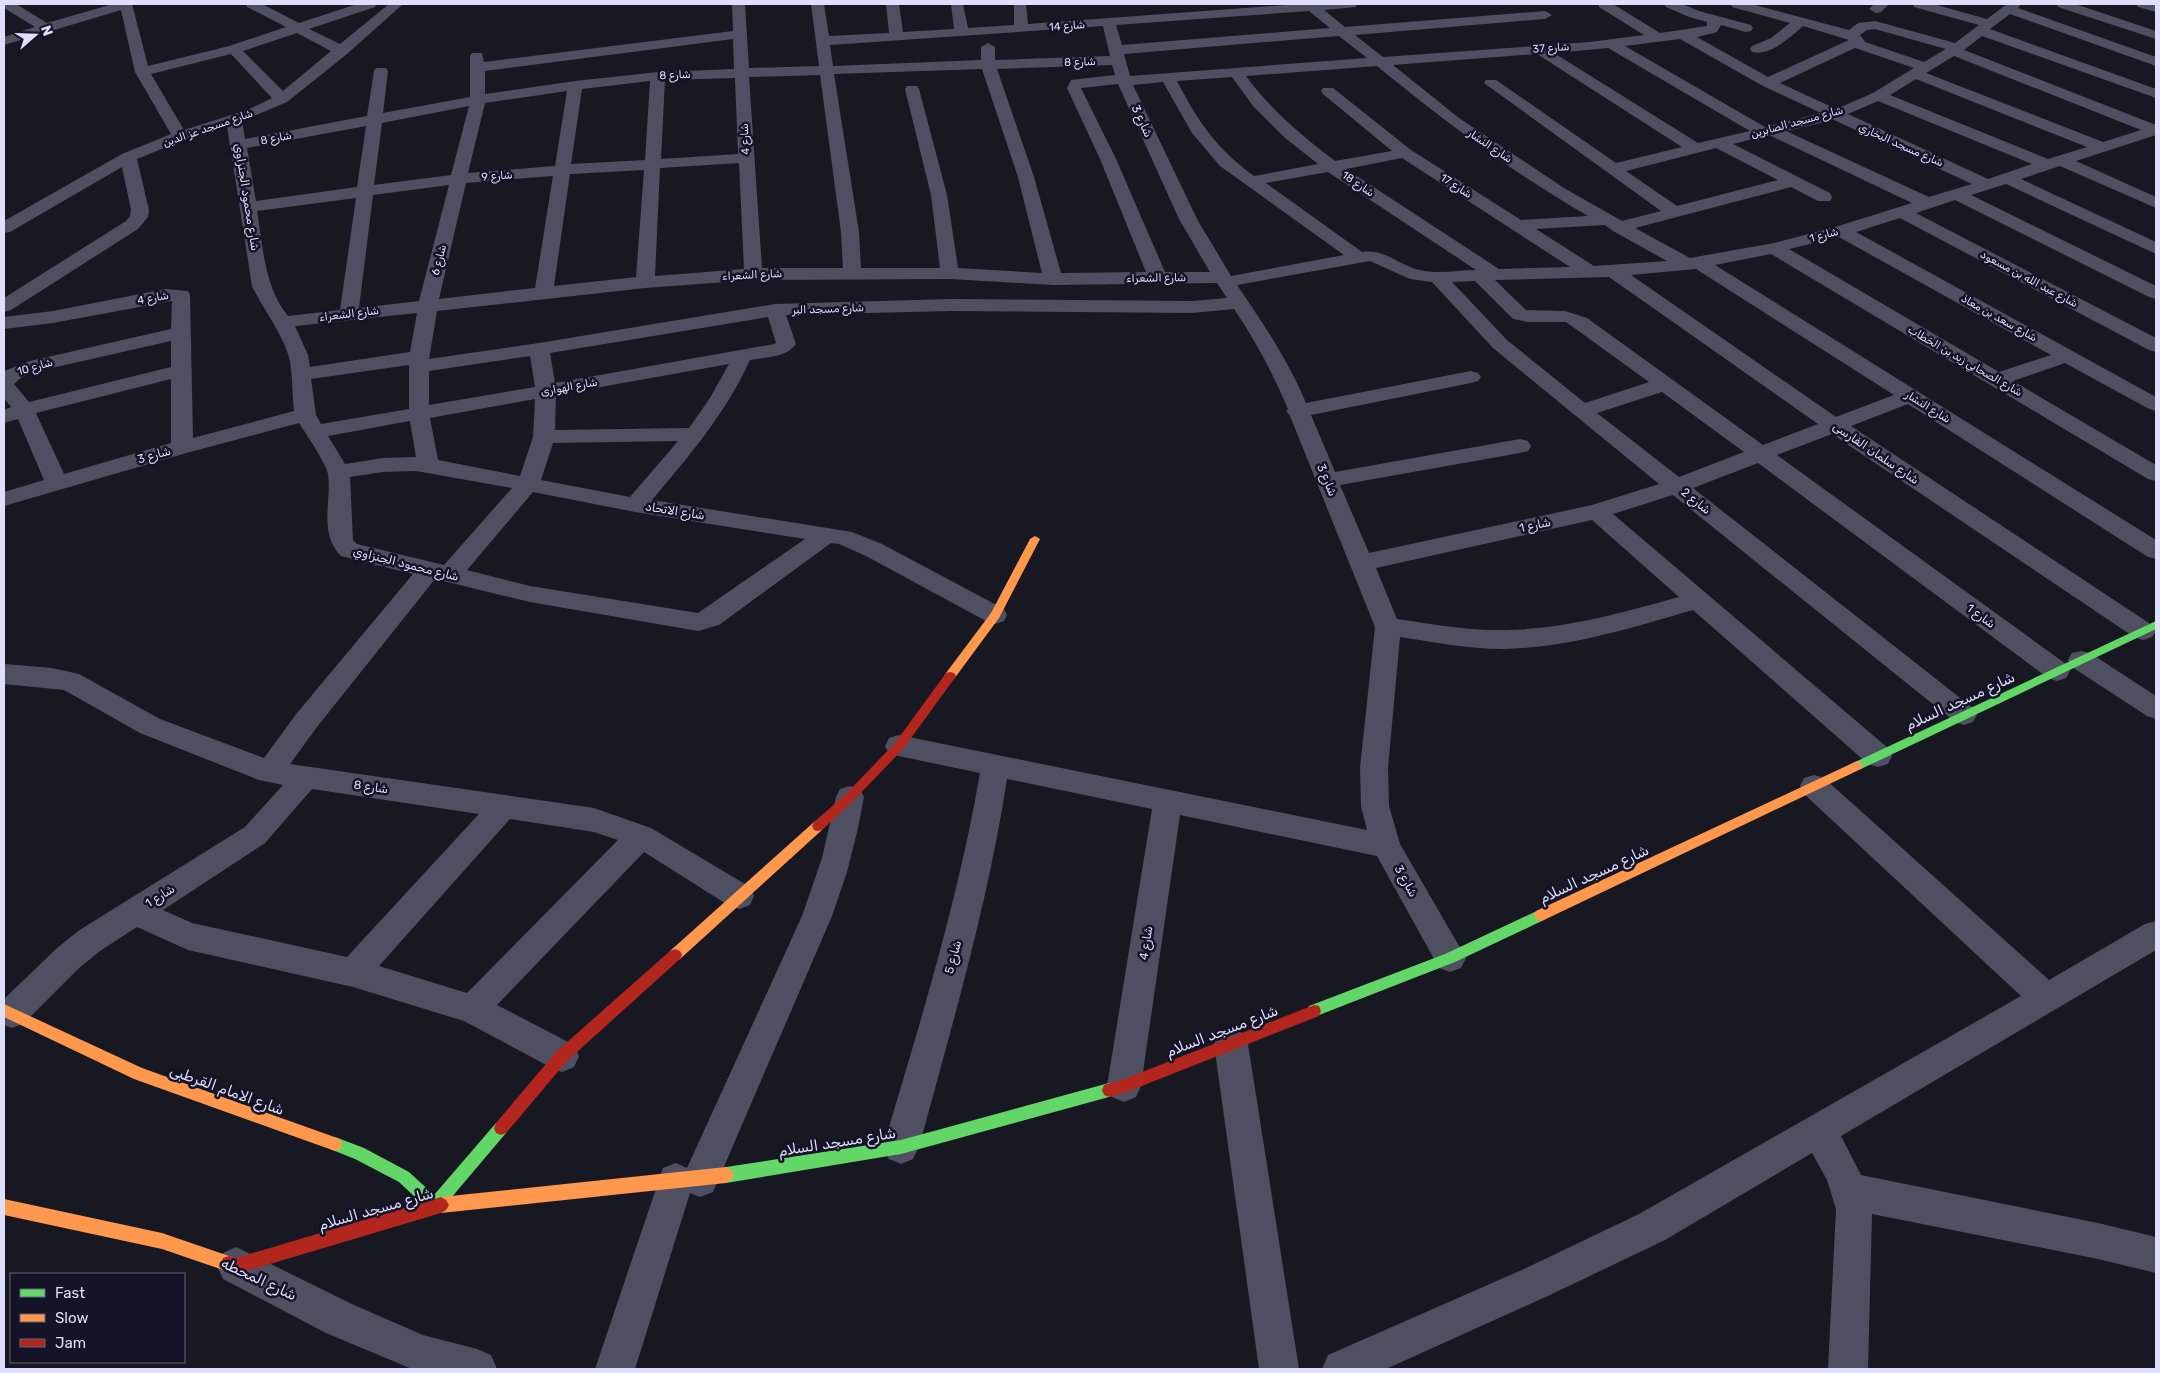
<svg xmlns="http://www.w3.org/2000/svg" width="2160" height="1373" font-family="Rubik,Cairo,sans-serif">
  <style>
    .lines { fill: none; stroke-linecap: round; stroke-linejoin: round }
    .street { fill: #4e5062; fill-rule: evenodd }
    .fast { fill: #63d668; fill-rule: evenodd }
    .slow { fill: #ff974d; fill-rule: evenodd }
    .jam { fill: #b3261e; fill-rule: evenodd }
    .labels { text-anchor: middle; dominant-baseline: central; stroke-width: 5; stroke-linejoin: round; paint-order: stroke }
    .far-street-label { font-size: 11px; fill: #dedffb; stroke: #141327 }
    .street-label { font-size: 12px; fill: #dedffb; stroke: #141327 }
    .near-street-label { font-size: 15px; fill: #dedffb; stroke: #141327 }
  </style>
  <rect width="100%" height="100%" fill="#181822"/>
  <g class="lines">
    <path class="street" d="M 4,4 L 16,4 L 47,23 L 113,4 L 132,4 L 148,66 L 229,46 L 286,27 L 247,7 L 246,4 L 262,4 L 299,23 L 357,4 L 376,4 L 375,7 L 309,29 L 340,44 L 389,4 L 403,4 L 347,54 L 287,102 L 242,121 L 245,139 L 367,116 L 374,71 L 376,68 L 386,68 L 388,71 L 383,113 L 470,97 L 470,56 L 472,53 L 482,53 L 484,62 L 733,31 L 732,4 L 745,4 L 749,68 L 819,66 L 811,4 L 824,4 L 829,36 L 889,33 L 886,4 L 899,4 L 903,32 L 954,29 L 951,4 L 963,4 L 968,28 L 1014,25 L 1014,4 L 1026,4 L 1028,24 L 1300,4 L 1357,4 L 1356,7 L 1324,10 L 1345,27 L 1545,11 L 1552,15 L 1545,19 L 1355,35 L 1383,57 L 1590,42 L 1644,35 L 1599,7 L 1598,4 L 1613,4 L 1660,33 L 1707,26 L 1707,22 L 1689,17 L 1666,7 L 1664,4 L 1682,4 L 1699,11 L 1751,25 L 1753,28 L 1751,31 L 1746,32 L 1721,25 L 1717,32 L 1697,37 L 1768,77 L 1849,40 L 1803,26 C 1790,37 1770,57 1752,52 L 1750,49 L 1752,46 L 1771,38 L 1790,23 L 1732,7 L 1731,4 L 1751,4 L 1849,30 L 1858,23 L 1875,21 L 1955,43 L 1979,25 L 1914,7 L 1913,4 L 1933,4 L 1987,19 L 2007,4 L 2021,4 L 2018,8 L 2156,57 L 2156,66 L 2010,14 L 1990,29 L 2156,89 L 2156,98 L 1982,36 L 1964,50 L 2156,125 L 2156,135 L 2076,161 L 2156,197 L 2156,208 L 2060,166 L 2021,179 L 2156,242 L 2156,254 L 2006,184 L 1971,195 L 2156,286 L 2156,299 L 2149,297 L 1955,200 L 1916,213 L 2156,338 L 2156,352 L 2149,350 L 1900,218 L 1856,232 L 2156,397 L 2156,411 L 2149,409 L 2065,363 L 2013,381 L 2156,465 L 2156,481 L 2148,479 L 1771,254 L 1715,265 L 2156,540 L 2156,559 L 2148,557 L 1908,404 L 1851,426 L 2152,625 L 2156,631 L 2152,637 L 2143,640 L 2134,637 L 1832,434 L 1777,455 L 2066,664 L 2070,671 L 2066,678 L 2057,681 L 2048,678 L 1758,463 L 1693,488 L 1973,708 L 1977,715 L 1973,722 L 1964,725 L 1955,722 L 1673,495 L 1613,514 L 1888,748 L 1892,756 L 1888,764 L 1878,767 L 1868,764 L 1693,610 C 1631,628 1568,648 1502,649 C 1468,649 1434,642 1400,637 L 1388,768 L 1389,806 L 1400,844 L 1466,958 L 1461,968 L 1450,972 L 1439,968 L 1377,856 L 1180,815 L 1141,1086 L 1136,1097 L 1124,1102 L 1112,1097 L 1107,1086 L 1152,809 L 1007,779 C 988,904 952,1025 919,1147 L 913,1159 L 901,1164 L 889,1159 L 883,1147 C 920,1023 958,901 980,773 L 889,754 L 885,746 L 889,738 L 899,735 L 1367,830 L 1361,806 L 1360,768 L 1375,627 L 1290,416 L 1286,411 L 1288,409 C 1273,374 1256,341 1234,309 L 1192,313 L 951,311 L 786,315 L 796,344 C 786,358 766,357 750,360 C 726,413 689,456 652,500 L 852,532 L 882,544 L 1004,609 L 1007,615 L 1004,621 L 995,624 L 986,621 L 866,556 L 839,544 L 831,543 L 719,625 L 698,631 L 530,602 L 435,579 L 317,727 L 290,764 L 594,808 L 651,828 L 750,887 L 754,896 L 750,905 L 739,909 L 728,905 L 644,852 L 497,1005 L 574,1045 L 579,1056 L 574,1067 L 562,1072 L 550,1067 L 464,1021 L 353,987 L 188,950 L 137,927 L 100,951 L 78,969 L 23,1024 L 12,1028 L 4,1025 L 4,999 L 56,949 L 78,931 L 245,827 L 283,785 L 259,780 L 140,733 L 64,690 L 4,684 L 4,664 L 52,668 L 79,674 L 160,719 L 264,758 L 297,713 L 413,574 L 341,556 C 318,533 332,502 328,474 C 326,463 306,434 299,423 L 190,452 L 4,506 L 4,492 L 44,480 L 18,419 L 4,423 L 4,410 L 11,407 L 4,398 L 4,371 L 30,361 L 171,329 L 172,301 L 53,323 L 4,329 L 4,317 L 53,311 L 166,289 L 188,291 L 190,295 L 193,438 L 294,411 C 292,393 293,371 288,354 C 280,330 263,309 252,286 L 227,126 L 186,139 L 137,159 L 149,210 L 148,217 L 138,229 L 11,310 L 4,312 L 4,298 L 126,221 L 130,216 L 131,210 L 122,167 L 10,232 L 4,233 L 4,221 L 122,154 L 171,134 L 135,72 L 121,10 L 4,45 L 4,37 L 35,27 L 4,8 ZM 1309,11 L 1330,28 L 1122,45 L 1116,25 ZM 1103,26 L 1110,56 L 995,60 L 995,47 L 988,43 L 981,47 L 981,60 L 833,66 L 830,45 ZM 1875,29 L 1946,49 L 1924,62 L 1865,42 L 1860,35 L 1867,30 ZM 297,33 L 331,51 L 283,91 L 243,51 ZM 1339,36 L 1367,58 L 1130,76 L 1124,54 ZM 733,39 L 734,69 L 658,72 L 575,81 L 485,94 L 485,71 ZM 1680,39 L 1763,86 L 1821,113 L 1765,127 L 1625,46 ZM 1608,48 L 1750,131 L 1698,143 L 1554,53 ZM 1855,48 L 1914,68 L 1873,93 L 1836,109 L 1780,83 ZM 231,54 L 272,98 L 247,110 L 184,130 L 151,74 ZM 1537,54 L 1682,147 L 1616,163 L 1496,80 L 1486,80 L 1484,83 L 1661,211 L 1622,221 L 1564,188 L 1459,118 L 1393,65 ZM 1954,56 L 2141,130 L 2103,142 L 1926,73 ZM 1112,65 L 1115,75 L 1071,80 L 1067,88 L 1100,159 L 1146,272 L 1061,273 L 1034,177 L 997,69 ZM 1377,66 C 1444,121 1513,173 1588,216 L 1521,220 L 1411,150 L 1333,88 L 1323,88 L 1321,91 L 1323,94 L 1392,151 L 1335,161 C 1301,135 1271,110 1246,76 ZM 982,69 L 1018,177 L 1042,273 L 958,268 L 947,195 L 919,89 L 917,86 L 907,86 L 905,89 L 931,195 L 940,268 L 861,268 L 859,232 L 834,74 ZM 820,75 L 841,232 L 843,268 L 762,268 L 749,77 ZM 1232,77 L 1253,106 L 1284,137 L 1318,164 L 1254,176 C 1216,148 1199,123 1177,81 ZM 735,78 L 738,154 L 661,159 L 665,80 ZM 1916,79 L 2087,147 L 2048,159 L 1890,95 ZM 650,81 L 645,160 L 571,164 L 582,89 ZM 1163,82 L 1192,133 L 1220,166 L 1344,255 L 1231,276 L 1197,219 L 1133,85 ZM 1118,84 L 1179,219 L 1210,272 L 1165,272 L 1116,159 L 1081,88 ZM 567,91 L 555,166 L 468,173 L 485,103 ZM 1878,101 L 2032,164 L 1988,179 L 1848,114 ZM 469,106 L 451,175 L 374,185 L 382,123 ZM 1834,120 L 1972,184 L 1929,197 L 1786,131 ZM 366,126 L 357,187 L 256,201 L 247,148 ZM 1769,135 L 1912,203 L 1835,227 L 1774,243 L 1690,258 L 1635,228 L 1791,187 L 1818,201 L 1830,201 L 1832,197 L 1830,193 L 1733,144 ZM 1716,148 L 1778,180 L 1677,206 L 1626,171 ZM 1402,158 L 1570,267 L 1499,269 L 1346,169 ZM 739,163 L 744,269 L 655,276 L 660,168 ZM 644,170 L 636,277 L 554,286 L 570,174 ZM 1328,172 L 1476,270 C 1460,270 1441,274 1425,271 C 1402,269 1387,248 1362,252 L 1266,183 ZM 553,176 L 535,288 L 439,299 L 466,183 ZM 449,185 L 419,301 L 359,308 L 373,195 ZM 356,198 L 340,310 L 288,316 C 264,287 263,246 257,211 ZM 1605,225 L 1613,231 L 1667,261 L 1594,266 L 1536,229 ZM 1839,237 L 2051,355 L 1999,372 L 1789,249 ZM 1370,261 L 1410,279 L 1432,282 L 1493,348 L 1659,484 L 1592,505 L 1369,553 L 1340,485 L 1520,453 L 1528,451 L 1531,446 L 1528,441 L 1520,439 L 1335,472 L 1311,415 L 1471,383 L 1478,381 L 1481,377 L 1478,373 L 1471,371 L 1306,403 C 1288,360 1263,323 1237,285 ZM 1696,269 L 1894,395 L 1836,417 L 1631,275 ZM 1609,277 L 1818,424 L 1763,445 L 1587,318 L 1565,311 L 1526,310 L 1495,280 ZM 950,279 L 1053,285 L 1217,283 L 1227,298 L 1192,301 L 951,299 L 775,304 L 539,343 L 429,359 L 437,311 L 645,288 L 753,280 ZM 1475,281 L 1513,319 L 1528,322 L 1566,322 L 1649,382 L 1585,403 L 1507,340 L 1452,282 ZM 417,313 L 410,352 L 310,367 L 308,355 L 295,326 ZM 768,317 L 776,343 L 774,344 L 555,383 L 550,353 ZM 171,341 L 171,367 L 29,402 L 14,384 L 22,377 L 34,372 ZM 530,356 L 535,387 L 429,405 L 429,371 ZM 729,364 L 710,398 L 689,428 L 555,430 L 556,395 ZM 409,365 L 409,409 L 321,424 L 316,415 L 311,379 ZM 171,379 L 171,443 L 64,474 L 36,413 ZM 1662,392 L 1744,452 L 1679,477 L 1597,413 ZM 535,399 L 533,437 L 520,476 L 438,460 L 430,418 ZM 410,421 L 416,457 L 383,458 L 345,464 L 328,436 ZM 678,441 L 630,497 L 541,480 L 553,443 ZM 416,471 L 512,488 L 444,565 L 357,544 L 353,540 L 350,477 L 383,472 ZM 533,492 L 635,512 L 805,539 L 698,613 L 530,586 L 467,570 ZM 1592,520 L 1679,597 C 1621,613 1563,630 1503,630 C 1468,631 1432,624 1397,619 L 1376,568 ZM 312,789 L 479,814 L 347,957 L 192,923 L 163,910 L 265,843 ZM 510,819 L 594,832 L 618,840 L 467,993 L 379,966 Z
      M 1874,4 L 1889,4 L 1881,12 L 1876,13 L 1869,9 Z
      M 2056,4 L 2075,4 L 2156,31 L 2156,39 L 2058,7 Z
      M 2136,4 L 2156,4 L 2156,12 L 2138,7 Z
      M 2081,651 L 2090,653 L 2156,696 L 2156,719 L 2147,716 L 2072,667 L 2068,660 L 2072,653 Z
      M 1814,775 L 1824,778 L 2049,980 L 2145,924 L 2156,921 L 2156,950 L 1841,1136 L 1861,1175 L 2098,1223 L 2156,1237 L 2156,1273 L 2098,1259 L 1872,1214 L 1868,1369 L 1828,1369 L 1836,1209 L 1827,1180 L 1812,1153 L 1665,1240 L 1550,1295 L 1386,1369 L 1322,1369 L 1328,1355 L 1524,1269 L 1639,1214 L 2021,996 L 1804,794 L 1800,786 L 1804,778 Z
      M 850,786 L 860,789 L 864,797 L 858,828 L 847,872 L 832,916 L 713,1192 L 700,1197 L 690,1193 L 635,1369 L 595,1369 L 663,1168 L 676,1163 L 687,1168 L 802,916 L 822,858 L 836,797 L 840,789 Z
      M 1231,1029 L 1243,1033 L 1248,1044 L 1299,1369 L 1259,1369 L 1214,1044 L 1219,1033 Z
      M 236,1247 L 354,1305 L 423,1335 L 477,1349 L 491,1355 L 497,1369 L 412,1369 L 326,1333 L 223,1279 L 217,1266 L 223,1253 Z"/>
    <path class="fast" d="M 2156,621 L 2156,629 L 1861,769 L 1853,769 L 1851,766 L 1853,763 Z
      M 1541,909 L 1546,911 L 1548,915 L 1546,919 L 1455,962 L 1314,1017 L 1309,1016 L 1307,1011 L 1309,1006 L 1445,954 Z
      M 1109,1083 L 1114,1085 L 1116,1090 L 1114,1095 L 1109,1097 L 901,1154 L 726,1183 L 721,1180 L 718,1175 L 721,1170 L 726,1167 L 901,1140 Z
      M 501,1121 L 506,1123 L 508,1128 L 506,1133 L 440,1211 L 435,1214 L 430,1211 L 399,1182 L 355,1159 L 330,1149 L 328,1144 L 330,1139 L 335,1137 L 364,1148 L 409,1172 L 434,1195 L 496,1123 Z"/>
    <path class="slow" d="M 1035,536 L 1040,539 L 999,618 L 954,679 L 946,679 L 944,676 L 946,673 L 991,613 L 1030,539 Z
      M 1857,761 L 1861,763 L 1863,766 L 1861,769 L 1546,919 L 1541,921 L 1536,919 L 1534,915 L 1536,911 Z
      M 818,821 L 822,822 L 824,826 L 822,830 L 680,959 L 675,961 L 670,959 L 668,955 L 670,951 L 814,822 Z
      M 4,1004 L 142,1068 L 340,1139 L 342,1144 L 340,1149 L 335,1151 L 134,1079 L 4,1017 Z
      M 726,1167 L 731,1170 L 734,1175 L 731,1180 L 726,1183 L 441,1213 L 436,1210 L 433,1205 L 436,1200 L 441,1197 Z
      M 4,1199 L 162,1233 L 229,1256 L 235,1258 L 237,1264 L 235,1270 L 229,1272 L 162,1249 L 4,1215 Z"/>
    <path class="jam" d="M 950,672 L 954,673 L 956,676 L 954,679 L 903,749 L 854,800 L 822,830 L 818,831 L 814,830 L 812,826 L 814,822 L 846,794 L 895,743 L 946,673 Z
      M 675,949 L 680,951 L 682,955 L 680,959 L 567,1061 L 506,1133 L 501,1135 L 496,1133 L 494,1128 L 496,1123 L 557,1051 L 670,951 Z
      M 1314,1005 L 1319,1006 L 1321,1011 L 1319,1016 L 1124,1093 L 1109,1097 L 1104,1095 L 1102,1090 L 1104,1085 L 1124,1079 Z
      M 441,1197 L 446,1200 L 449,1205 L 446,1210 L 441,1213 L 236,1274 L 223,1270 L 221,1264 L 223,1258 L 229,1256 L 236,1258 Z"/>
  </g>
  <g class="labels">
    <g class="far-street-label">
      <text transform="translate(1067 26) rotate(-4)">شارع 14</text>
      <text transform="translate(1551 48) rotate(-4)">شارع 37</text>
      <text transform="translate(1080 62) rotate(-2)">شارع 8</text>
      <text transform="translate(675 75) rotate(-3)">شارع 8</text>
      <text transform="translate(1797 122) rotate(-15)">شارع مسجد الصابرين</text>
      <text transform="translate(208 128) rotate(-19)">شارع مسجد عز الدين</text>
      <text transform="translate(276 138) rotate(-11)">شارع 8</text>
      <text transform="translate(745 139) rotate(-93)">شارع 4</text>
      <text transform="translate(1901 145) rotate(24)">شارع مسجد البخاري</text>
      <text transform="translate(1490 146) rotate(34)">شارع النشار</text>
      <text transform="translate(497 176) rotate(-5)">شارع 9</text>
      <text transform="translate(1358 184) rotate(34)">شارع 18</text>
      <text transform="translate(1456 186) rotate(33)">شارع 17</text>
      <text transform="translate(1824 235) rotate(-15)">شارع 1</text>
      <text transform="translate(439 260) rotate(-76)">شارع 6</text>
      <text transform="translate(752 275) rotate(-3)">شارع الشعراء</text>
      <text transform="translate(1156 278) rotate(-1)">شارع الشعراء</text>
      <text transform="translate(2029 279) rotate(28)">شارع عبد الله بن مسعود</text>
      <text transform="translate(153 298) rotate(-10)">شارع 4</text>
      <text transform="translate(828 309) rotate(-2)">شارع مسجد البر</text>
      <text transform="translate(349 314) rotate(-7)">شارع الشعراء</text>
      <text transform="translate(1999 318) rotate(29)">شارع سعد بن معاذ</text>
      <text transform="translate(1965 361) rotate(30)">شارع الصحابي زيد بن الخطاب</text>
      <text transform="translate(35 367) rotate(-16)">شارع 10</text>
      <text transform="translate(569 387) rotate(-10)">شارع الهوارى</text>
      <text transform="translate(1928 407) rotate(32)">شارع النشار</text>
    </g>
    <g class="street-label">
      <text transform="translate(1142 121) rotate(65)">شارع 3</text>
      <text transform="translate(247 197) rotate(81)">شارع محمود الجنزاوي</text>
      <text transform="translate(1876 453) rotate(34)">شارع سلمان الفارسى</text>
      <text transform="translate(154 455) rotate(-16)">شارع 3</text>
      <text transform="translate(1327 480) rotate(67)">شارع 3</text>
      <text transform="translate(1696 501) rotate(39)">شارع 2</text>
      <text transform="translate(675 511) rotate(9)">شارع الاتحاد</text>
      <text transform="translate(1535 525) rotate(-12)">شارع 1</text>
      <text transform="translate(406 564) rotate(14)">شارع محمود الجنزاوي</text>
      <text transform="translate(1981 616) rotate(36)">شارع 1</text>
      <text transform="translate(371 787) rotate(8)">شارع 8</text>
      <text transform="translate(1406 881) rotate(61)">شارع 3</text>
      <text transform="translate(160 896) rotate(-32)">شارع 1</text>
      <text transform="translate(1146 943) rotate(-81)">شارع 4</text>
      <text transform="translate(953 957) rotate(-75)">شارع 5</text>
    </g>
    <g class="near-street-label">
      <text transform="translate(1960 701) rotate(-25)">شارع مسجد السلام</text>
      <text transform="translate(1594 874) rotate(-25)">شارع مسجد السلام</text>
      <text transform="translate(1222 1031) rotate(-21)">شارع مسجد السلام</text>
      <text transform="translate(227 1090) rotate(20)">شارع الامام القرطبى</text>
      <text transform="translate(837 1142) rotate(-9)">شارع مسجد السلام</text>
      <text transform="translate(376 1209) rotate(-16)">شارع مسجد السلام</text>
      <text transform="translate(259 1279) rotate(25)">شارع المحطه</text>
    </g>
  </g>
  <rect width="2160" height="1373" fill="none" stroke="#dedffb" stroke-width="10"/>
  <rect x="10" y="1273" width="175" height="90" fill="#141327" stroke="#65657c"/>
  <rect x="20" y="1289" width="25" height="8" fill="#63d668" stroke="#65657c"/>
  <text x="55" y="1298" font-size="15" fill="#dedffb">Fast</text>
  <rect x="20" y="1314" width="25" height="8" fill="#ff974d" stroke="#65657c"/>
  <text x="55" y="1323" font-size="15" fill="#dedffb">Slow</text>
  <rect x="20" y="1339" width="25" height="8" fill="#b3261e" stroke="#65657c"/>
  <text x="55" y="1348" font-size="15" fill="#dedffb">Jam</text>
  <g transform="translate(35 35) rotate(70)" stroke="#141327" stroke-width="4" paint-order="stroke">
  <path d="M0-4L9 19L0 12L-9 19Z" fill="#dedffb"/>
  <text y="-8" font-size="14" font-weight="bold" text-anchor="middle" fill="#dedffb">N</text>
  </g>
</svg>
